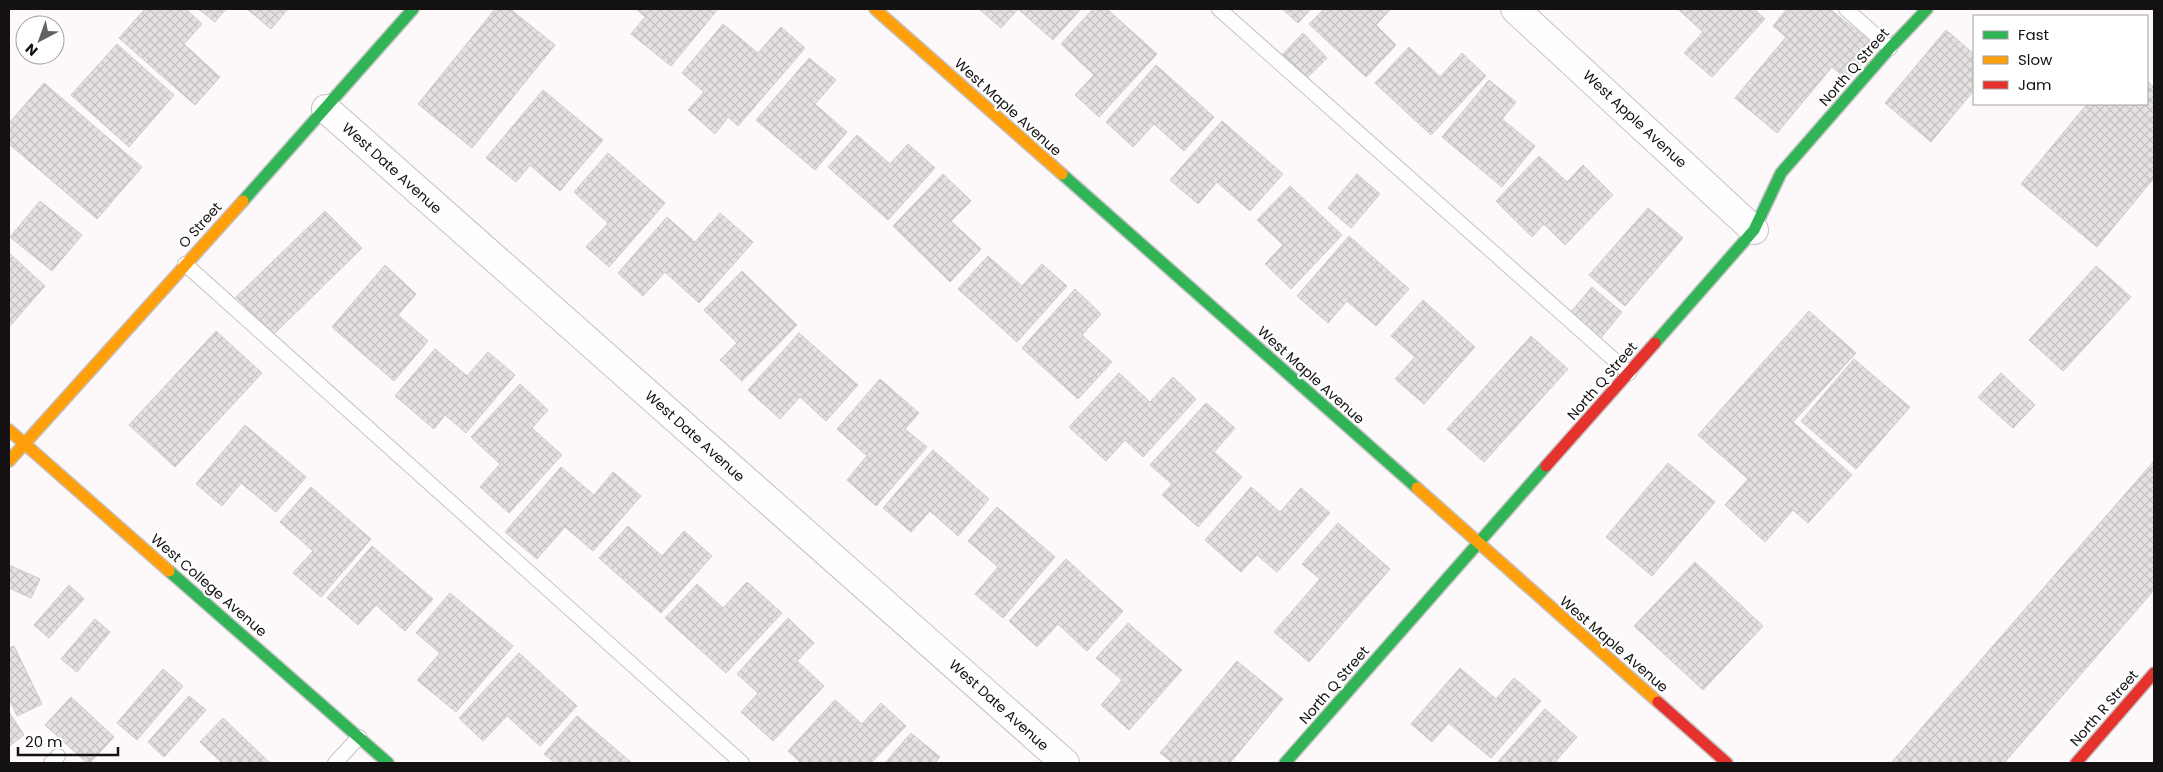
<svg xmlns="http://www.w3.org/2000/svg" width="2163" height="772" font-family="Poppins,sans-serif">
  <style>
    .building { fill: url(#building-cross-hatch); stroke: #cfcbcb }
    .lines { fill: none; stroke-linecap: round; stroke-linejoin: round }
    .lane-casing { stroke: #c5c2c3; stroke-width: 16 }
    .street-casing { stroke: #c5c2c3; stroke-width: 30 }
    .fast-casing { stroke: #c5c2c3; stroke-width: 14 }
    .slow-casing { stroke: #c5c2c3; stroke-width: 14 }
    .jam-casing { stroke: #c5c2c3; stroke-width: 14 }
    .lane { stroke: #fffefe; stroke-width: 14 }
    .street { stroke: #fffefe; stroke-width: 28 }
    .fast { stroke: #30b455; stroke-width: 11 }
    .slow { stroke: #ff9f0a; stroke-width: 11 }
    .jam { stroke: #e5322d; stroke-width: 11 }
    .labels { text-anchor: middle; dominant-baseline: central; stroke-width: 4.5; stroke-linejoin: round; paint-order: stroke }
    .street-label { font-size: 14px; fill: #141112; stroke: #fff }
  </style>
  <defs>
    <pattern id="building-cross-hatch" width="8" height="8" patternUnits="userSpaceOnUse" patternTransform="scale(1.25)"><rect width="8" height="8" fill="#e5e1e1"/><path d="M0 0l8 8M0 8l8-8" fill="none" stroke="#c4c0c0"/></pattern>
  </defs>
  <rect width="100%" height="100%" fill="#fdf8f9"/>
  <path class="building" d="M 145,9 L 186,9 L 202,24 L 184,44 L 220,77 L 195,105 L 119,38 Z
    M 198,9 L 226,9 L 215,22 Z
    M 247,9 L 288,9 L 271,29 Z
    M 495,9 L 510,9 L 555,45 L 472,148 L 418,104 Z
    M 636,9 L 718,9 L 671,66 L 631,34 L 645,17 Z
    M 979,9 L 1081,9 L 1053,40 L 1018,9 L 1001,28 Z
    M 1093,9 L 1107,9 L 1157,54 L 1099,117 L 1075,95 L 1094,75 L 1061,44 Z
    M 1282,9 L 1311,9 L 1298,23 Z
    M 1324,9 L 1391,9 L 1376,25 L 1396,45 L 1366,77 L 1309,24 Z
    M 1678,9 L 1754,9 L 1765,19 L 1712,77 L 1684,53 L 1703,32 Z
    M 1787,9 L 1830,9 L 1876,46 L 1848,80 L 1832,67 L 1777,133 L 1735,98 L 1786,37 L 1773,26 Z
    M 723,24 L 758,53 L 781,27 L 805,48 L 738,126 L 728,117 L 715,134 L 688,110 L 704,92 L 682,73 Z
    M 1946,30 L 1974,54 L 1974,90 L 1931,142 L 1885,103 Z
    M 1303,33 L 1327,58 L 1303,82 L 1279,58 Z
    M 117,44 L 174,95 L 129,147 L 71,95 Z
    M 1409,47 L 1440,77 L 1462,53 L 1486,76 L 1431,135 L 1375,83 Z
    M 809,58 L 836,80 L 815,104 L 847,132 L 815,170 L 756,120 Z
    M 1156,65 L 1214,117 L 1184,151 L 1154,124 L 1133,147 L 1106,122 Z
    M 1489,80 L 1516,102 L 1502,119 L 1535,146 L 1502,187 L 1442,137 Z
    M 2147,81 L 2154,87 L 2154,178 L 2097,247 L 2021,184 L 2087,104 L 2147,104 Z
    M 44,83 L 142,167 L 97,219 L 9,144 L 9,123 Z
    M 543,90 L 603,140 L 560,191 L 530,165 L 516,182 L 486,158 Z
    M 1222,121 L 1283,174 L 1250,211 L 1217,182 L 1198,204 L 1170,180 Z
    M 857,135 L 890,164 L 908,144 L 935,168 L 888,220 L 828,167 Z
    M 608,153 L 665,203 L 609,267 L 586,247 L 608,223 L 574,192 Z
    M 1539,156 L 1567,182 L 1583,165 L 1613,195 L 1565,245 L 1544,224 L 1532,237 L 1496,201 Z
    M 943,174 L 971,201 L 951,221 L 981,249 L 950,282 L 893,226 Z
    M 1357,174 L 1380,194 L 1351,228 L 1328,208 Z
    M 1290,186 L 1342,235 L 1291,289 L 1265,264 L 1283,245 L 1257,220 Z
    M 40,201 L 82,235 L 52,271 L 10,237 Z
    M 1648,208 L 1683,238 L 1625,306 L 1589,275 Z
    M 325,211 L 362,248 L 273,335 L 236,297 Z
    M 720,213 L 753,242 L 699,303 L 665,272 L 643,296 L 618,273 L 667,217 L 695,242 Z
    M 1349,236 L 1409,289 L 1376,326 L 1347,301 L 1328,323 L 1297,296 Z
    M 9,253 L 45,286 L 9,327 Z
    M 988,256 L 1022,286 L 1042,264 L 1067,286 L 1017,342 L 958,289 Z
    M 385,265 L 416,294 L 398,315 L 428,341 L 394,381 L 332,327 Z
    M 2096,266 L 2131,297 L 2063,371 L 2029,340 Z
    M 742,271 L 797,325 L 742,381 L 720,360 L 737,343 L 704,310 Z
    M 1592,287 L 1622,312 L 1600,339 L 1569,314 Z
    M 1075,289 L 1101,314 L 1082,335 L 1112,362 L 1078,399 L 1022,348 Z
    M 1423,300 L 1475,347 L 1424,404 L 1395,379 L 1415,357 L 1391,336 Z
    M 1809,311 L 1856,353 L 1793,422 L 1852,475 L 1808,523 L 1793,510 L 1765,542 L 1725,505 L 1748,479 L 1698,435 Z
    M 216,331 L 262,373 L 175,467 L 129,425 Z
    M 799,333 L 858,385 L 826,421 L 800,397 L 780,419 L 748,390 Z
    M 1531,336 L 1568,369 L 1484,462 L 1447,429 Z
    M 435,349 L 467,376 L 488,352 L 515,375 L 466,433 L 445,415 L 434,429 L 395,396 Z
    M 1854,359 L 1910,407 L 1856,469 L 1801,421 Z
    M 1119,373 L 1150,402 L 1173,377 L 1196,399 L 1143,457 L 1125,440 L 1106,461 L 1069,427 Z
    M 2001,373 L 2035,405 L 2013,428 L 1978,397 Z
    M 880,379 L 919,413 L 905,429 L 927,447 L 876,506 L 847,480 L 867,456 L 837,429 Z
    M 520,384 L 548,410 L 532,428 L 562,455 L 509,513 L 480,487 L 500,464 L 471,437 Z
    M 1206,403 L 1235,428 L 1214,452 L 1242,477 L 1198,527 L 1162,495 L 1172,484 L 1150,465 Z
    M 245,425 L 306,477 L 276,512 L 241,483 L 222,506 L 196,484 Z
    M 933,450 L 989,499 L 958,536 L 930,511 L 911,532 L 883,508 Z
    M 2154,461 L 2154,590 L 2004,763 L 1891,763 Z
    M 1668,463 L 1715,502 L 1652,576 L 1606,537 Z
    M 561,467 L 594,495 L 613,472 L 641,496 L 593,551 L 565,527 L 537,559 L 505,532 Z
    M 311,487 L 371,539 L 321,597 L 293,573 L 313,551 L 280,522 Z
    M 1251,487 L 1280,512 L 1301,488 L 1330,513 L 1277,572 L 1257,555 L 1241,572 L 1205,540 Z
    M 997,507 L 1055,557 L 1003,618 L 975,594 L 998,567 L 968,541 Z
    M 1338,523 L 1390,569 L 1309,662 L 1274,632 L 1320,579 L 1302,564 Z
    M 628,526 L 662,556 L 684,531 L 712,556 L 661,613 L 599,558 Z
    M 372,546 L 433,599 L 405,631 L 376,605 L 358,625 L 327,598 Z
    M 1066,559 L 1123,611 L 1087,651 L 1058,624 L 1037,647 L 1009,621 Z
    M 1695,562 L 1763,626 L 1703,690 L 1634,626 Z
    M 9,565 L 40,579 L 31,598 L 9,588 Z
    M 747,582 L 782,613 L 726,673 L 665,618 L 697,584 L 723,608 Z
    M 69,585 L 84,599 L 49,638 L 34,625 Z
    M 450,593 L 513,646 L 456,712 L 417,680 L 440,653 L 416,633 Z
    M 788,618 L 814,643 L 797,661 L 824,686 L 773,741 L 741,712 L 758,693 L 737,674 Z
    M 95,619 L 110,632 L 77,672 L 61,659 Z
    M 1128,623 L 1182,670 L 1129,730 L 1101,705 L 1122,680 L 1096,658 Z
    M 14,646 L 42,704 L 17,716 L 9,698 L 9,648 Z
    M 519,653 L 577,706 L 540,746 L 507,716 L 483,741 L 459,718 Z
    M 1237,661 L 1283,699 L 1230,763 L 1173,763 L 1160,753 Z
    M 1460,668 L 1496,699 L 1514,678 L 1541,701 L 1491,758 L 1449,723 L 1432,742 L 1411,724 Z
    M 163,669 L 183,686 L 137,740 L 117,723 Z
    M 189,696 L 206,710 L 164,757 L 148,742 Z
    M 71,697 L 114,737 L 90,763 L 87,763 L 45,725 Z
    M 835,700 L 862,724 L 881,703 L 906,726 L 871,763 L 801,763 L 788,751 Z
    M 1545,709 L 1577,737 L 1555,762 L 1557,763 L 1497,763 Z
    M 9,712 L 24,735 L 9,746 Z
    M 577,716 L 632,763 L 555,763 L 544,754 Z
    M 223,718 L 270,763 L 222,763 L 200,742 Z
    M 911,733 L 940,757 L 935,763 L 885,763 Z"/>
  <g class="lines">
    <g class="lane-casing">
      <path id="lane" d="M 1219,9 L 1629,373
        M 1846,9 L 1890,48
        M 185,264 L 742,763
        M 51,763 L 58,756
        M 335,763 L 359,737"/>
    </g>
    <g class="street-casing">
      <path id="street" d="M 1515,9 L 1754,230
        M 326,109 L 1065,763"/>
    </g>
    <g class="fast-casing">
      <path id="fast" d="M 1062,174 L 1417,488
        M 243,201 L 413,9
        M 1655,343 L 1754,230 L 1781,173 L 1890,48 L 1927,9
        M 169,571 L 388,763
        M 1285,763 L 1546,466"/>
    </g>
    <g class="slow-casing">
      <path id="slow" d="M 875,9 L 1062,174
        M 9,430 L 169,571
        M 9,461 L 243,201
        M 1417,488 L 1658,702"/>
    </g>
    <g class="jam-casing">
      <path id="jam" d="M 1546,466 L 1655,343
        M 1658,702 L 1727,763
        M 2076,763 L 2154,673"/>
    </g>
    <use href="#lane" class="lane"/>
    <use href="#street" class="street"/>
    <use href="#fast" class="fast"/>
    <use href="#slow" class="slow"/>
    <use href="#jam" class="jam"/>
  </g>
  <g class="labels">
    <g class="street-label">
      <text transform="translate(1854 67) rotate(-49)">North Q Street</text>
      <text transform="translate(1008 107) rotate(42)">West Maple Avenue</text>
      <text transform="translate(1635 119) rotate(43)">West Apple Avenue</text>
      <text transform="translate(392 168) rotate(42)">West Date Avenue</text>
      <text transform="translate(200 225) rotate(-48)">O Street</text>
      <text transform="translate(1311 375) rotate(42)">West Maple Avenue</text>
      <text transform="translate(1602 381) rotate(-49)">North Q Street</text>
      <text transform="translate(695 436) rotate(42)">West Date Avenue</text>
      <text transform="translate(209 585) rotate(41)">West College Avenue</text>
      <text transform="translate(1614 644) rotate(41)">West Maple Avenue</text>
      <text transform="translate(1334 685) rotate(-49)">North Q Street</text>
      <text transform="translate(999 705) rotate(42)">West Date Avenue</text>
      <text transform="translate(2104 708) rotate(-49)">North R Street</text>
    </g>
  </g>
  <rect width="2163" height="772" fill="none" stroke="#141112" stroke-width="20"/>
  <rect x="1973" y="15" width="175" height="90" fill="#ffffff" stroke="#a1a0a0"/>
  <rect x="1983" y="31" width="25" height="8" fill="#30b455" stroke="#a1a0a0"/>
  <text x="2018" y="40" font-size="15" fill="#141112">Fast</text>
  <rect x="1983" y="56" width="25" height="8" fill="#ff9f0a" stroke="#a1a0a0"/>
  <text x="2018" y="65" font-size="15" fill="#141112">Slow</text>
  <rect x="1983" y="81" width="25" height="8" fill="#e5322d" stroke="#a1a0a0"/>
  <text x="2018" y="90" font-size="15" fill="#141112">Jam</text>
  <g transform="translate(40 40) rotate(221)"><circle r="24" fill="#ffffff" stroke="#a1a0a0"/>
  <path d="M0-4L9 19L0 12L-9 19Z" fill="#666263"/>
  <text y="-8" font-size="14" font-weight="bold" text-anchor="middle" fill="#141112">N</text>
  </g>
  <path d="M18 747v8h100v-8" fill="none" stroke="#141112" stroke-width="2.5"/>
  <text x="25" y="747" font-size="15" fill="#141112" stroke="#ffffff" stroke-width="4" paint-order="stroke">20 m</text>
</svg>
